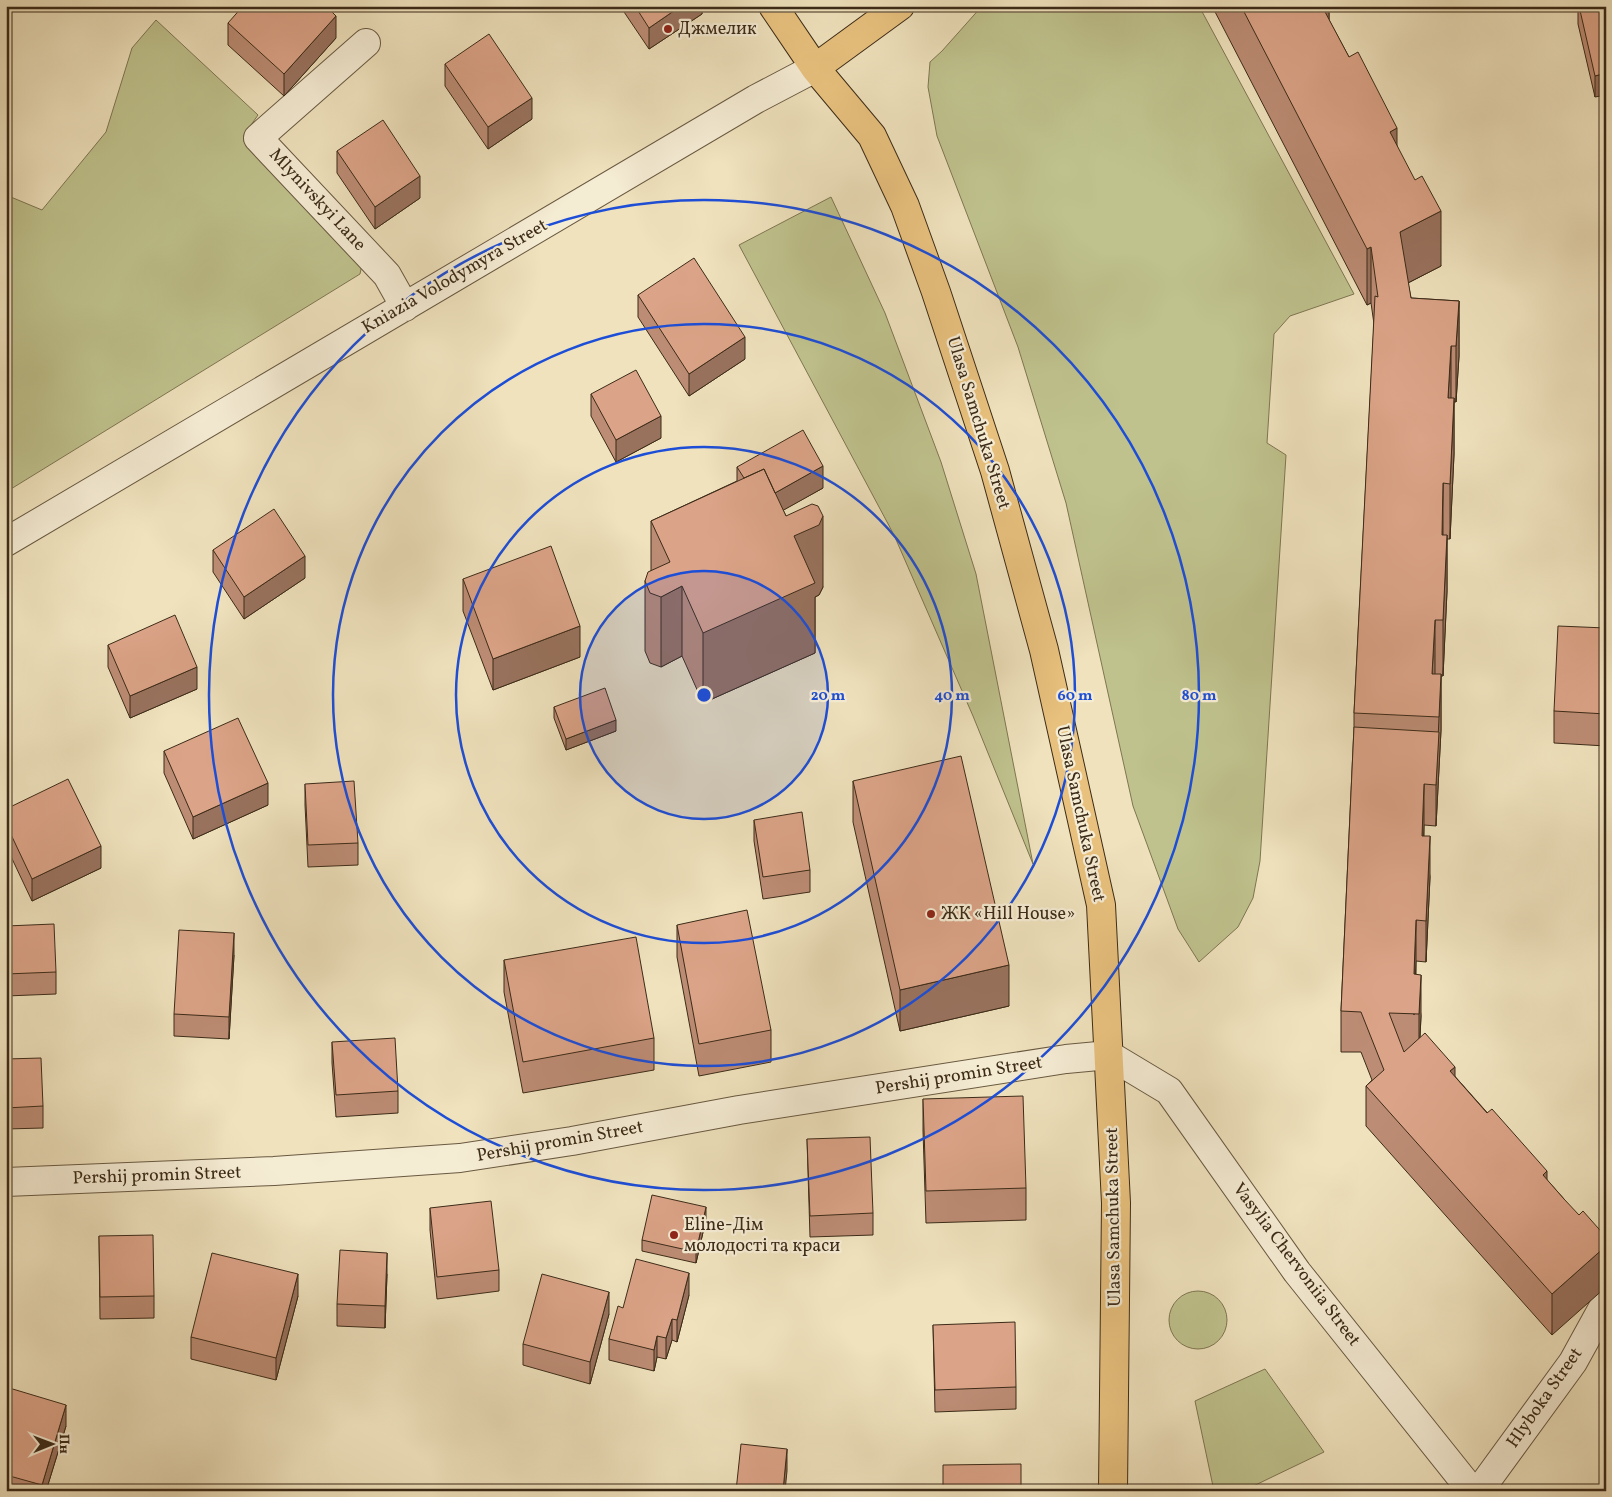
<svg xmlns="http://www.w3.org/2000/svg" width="1612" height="1497" font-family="Vollkorn,serif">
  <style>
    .green { fill: #bfc28d; stroke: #7e7652 }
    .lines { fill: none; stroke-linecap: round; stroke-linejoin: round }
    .minor-casing { stroke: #695941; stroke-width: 30 }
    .major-casing { stroke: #3c2b18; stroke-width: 30 }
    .minor { stroke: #f5ecd4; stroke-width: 28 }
    .major { stroke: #e8c17e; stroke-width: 28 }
    .wall { fill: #bc8c74; stroke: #3c2b18 }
    .shaded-wall { fill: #99725e; stroke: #3c2b18 }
    .building { fill: #dba387; stroke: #3c2b18 }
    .ring { fill: none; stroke: #1d4ed8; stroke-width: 2.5 }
    .poi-dot { fill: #8f2418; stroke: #f5ecd4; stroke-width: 2 }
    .labels { text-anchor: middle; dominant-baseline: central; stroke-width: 4.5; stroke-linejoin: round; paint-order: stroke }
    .poi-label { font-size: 18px; fill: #3c2b18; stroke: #f5ecd4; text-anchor: start }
    .street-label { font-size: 18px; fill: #3c2b18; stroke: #f5ecd4 }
    .centre { fill: #1d4ed8; stroke: #f5ecd4; stroke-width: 2.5 }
    .ring-label { font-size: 15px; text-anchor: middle; font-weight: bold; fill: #1d4ed8; stroke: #f5ecd4; stroke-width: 4.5; stroke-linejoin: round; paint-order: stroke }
  </style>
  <rect width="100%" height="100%" fill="#efe2bd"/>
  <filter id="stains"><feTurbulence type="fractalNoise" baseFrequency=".004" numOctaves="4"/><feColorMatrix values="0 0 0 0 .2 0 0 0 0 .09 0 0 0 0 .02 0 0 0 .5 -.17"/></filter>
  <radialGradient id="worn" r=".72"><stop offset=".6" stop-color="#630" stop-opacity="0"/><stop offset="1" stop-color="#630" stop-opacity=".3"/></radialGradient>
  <path class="green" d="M 982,6 L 1199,6 L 1354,294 L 1290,316 L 1274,334 L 1267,443 L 1286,455 L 1260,861 L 1253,898 L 1238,927 L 1199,962 L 1178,929 L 1133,806 L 1066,503 L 1018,347 L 937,136 L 928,87 L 930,62 L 942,51 Z
    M 156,20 L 258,115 L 244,135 L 244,142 L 363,260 L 360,274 L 6,492 L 6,195 L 42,210 L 106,132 L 132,48 Z
    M 831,197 L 885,313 L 941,462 L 976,574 L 1033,864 L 973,716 L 894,535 L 739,245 Z
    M1169 1320a29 29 0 1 1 58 0a29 29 0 1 1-58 0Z
    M 1265,1369 L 1324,1452 L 1243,1491 L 1214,1491 L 1195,1401 Z"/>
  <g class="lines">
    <g class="minor-casing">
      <path id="minor" d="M 366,43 L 258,138 L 387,275 L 405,307
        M 6,542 L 756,99 L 815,68
        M 6,1182 L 274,1171 L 460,1158 L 572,1141 L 739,1110 L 1066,1059 L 1109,1055 L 1169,1091 L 1297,1272 L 1472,1491
        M 1479,1491 L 1573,1362 L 1606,1302"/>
    </g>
    <g class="major-casing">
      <path id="major" d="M 773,6 L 815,68 L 872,136 L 905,206 L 936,292 L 995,471 L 1044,650 L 1101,905 L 1116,1203 L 1113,1491
        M 815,68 L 900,6"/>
    </g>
    <use href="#minor" class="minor"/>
    <use href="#major" class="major"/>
  </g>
  <path class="wall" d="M 620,6 L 702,6 L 702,14 L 649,49 Z
    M 1212,6 L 1329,6 L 1329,20 L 1397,146 L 1441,266 L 1408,283 L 1411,298 L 1459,301 L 1459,356 L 1456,402 L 1454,402 L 1454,454 L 1450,539 L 1447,539 L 1447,591 L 1443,676 L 1441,676 L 1441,730 L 1436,826 L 1424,825 L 1424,836 L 1430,877 L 1426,962 L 1416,961 L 1416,974 L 1421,1016 L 1420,1037 L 1564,1199 L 1552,1335 L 1366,1126 L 1366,1086 L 1372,1080 L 1361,1052 L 1341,1052 L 1341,1011 L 1354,727 L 1354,713 L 1374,324 L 1371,303 L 1367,305 Z
    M 1578,6 L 1606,6 L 1595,97 L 1578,24 Z
    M 228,23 L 336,38 L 284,96 L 228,45 Z
    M 445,64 L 532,119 L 488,149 L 445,86 Z
    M 337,151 L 420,198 L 375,229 L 337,173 Z
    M 638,295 L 745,359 L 689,396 L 638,317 Z
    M 591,394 L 661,438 L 616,462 L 591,416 Z
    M 737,467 L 823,488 L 783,510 L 823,587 L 819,595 L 815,597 L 815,653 L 703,703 L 682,656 L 661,667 L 650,663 L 645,651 L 645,581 L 651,571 L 651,521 L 737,481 Z
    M 213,550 L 305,578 L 244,619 L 213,572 Z
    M 463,579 L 580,657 L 493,690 L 463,611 Z
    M 1606,628 L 1606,746 L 1554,743 L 1554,711 Z
    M 108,645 L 197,689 L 130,718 L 108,667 Z
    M 554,707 L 616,731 L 566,750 L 554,718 Z
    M 164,751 L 268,805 L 193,839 L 164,773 Z
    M 853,781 L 1009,1006 L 900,1031 L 853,822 Z
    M 305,784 L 358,843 L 358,865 L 308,867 L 305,805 Z
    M 6,809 L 101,868 L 32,901 L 6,846 Z
    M 754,820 L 810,870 L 810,892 L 763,899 L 754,841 Z
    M 677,925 L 771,1030 L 771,1062 L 699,1076 L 677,957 Z
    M 6,926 L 56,972 L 56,994 L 6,996 Z
    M 234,955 L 229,1039 L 174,1036 L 174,1014 Z
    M 504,960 L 654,1038 L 654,1070 L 523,1093 L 504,992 Z
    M 332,1042 L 398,1091 L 398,1113 L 336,1117 L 332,1063 Z
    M 6,1059 L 43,1106 L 43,1128 L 6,1129 Z
    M 923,1099 L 1026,1188 L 1026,1220 L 926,1223 L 923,1131 Z
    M 807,1139 L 873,1213 L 873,1235 L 810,1237 Z
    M 430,1208 L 499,1270 L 499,1291 L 437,1299 L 430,1230 Z
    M 706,1219 L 696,1263 L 642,1251 L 642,1240 Z
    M 99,1236 L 154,1296 L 154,1318 L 100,1319 Z
    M 387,1274 L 385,1328 L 337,1326 L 337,1304 Z
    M 689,1295 L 677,1342 L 672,1340 L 666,1359 L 657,1357 L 654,1371 L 609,1360 L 609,1339 L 623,1308 Z
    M 298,1296 L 276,1380 L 191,1359 L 191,1337 Z
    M 609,1314 L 590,1384 L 523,1365 L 523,1344 Z
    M 933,1325 L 1016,1387 L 1016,1409 L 935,1412 Z
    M 6,1387 L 66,1426 L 46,1491 L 6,1491 Z"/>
  <path class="shaded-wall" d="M 681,6 L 702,6 L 702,14 L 649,49 L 649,28 Z
    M 1329,7 L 1329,63 L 1324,10 Z
    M 336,16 L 336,38 L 284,96 L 284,74 Z
    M 1606,73 L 1606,95 L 1595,97 L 1595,76 Z
    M 532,98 L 532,119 L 488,149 L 488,127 Z
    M 1397,128 L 1397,184 L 1390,132 Z
    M 420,176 L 420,198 L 375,229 L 375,207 Z
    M 1441,211 L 1441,266 L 1400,287 L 1400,232 Z
    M 1371,247 L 1371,303 L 1367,305 L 1367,249 Z
    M 1459,301 L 1459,356 L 1456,402 L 1456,346 Z
    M 745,337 L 745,359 L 689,396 L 689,374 Z
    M 1451,346 L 1451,402 L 1448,398 Z
    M 1454,398 L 1454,454 L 1450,539 L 1450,484 Z
    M 661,416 L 661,438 L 616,462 L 616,440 Z
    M 823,466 L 823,488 L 757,525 L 757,503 Z
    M 1443,483 L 1443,539 L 1442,535 Z
    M 823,516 L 823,587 L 819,595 L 815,597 L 815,653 L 703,703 L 703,633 L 794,536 Z
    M 1447,535 L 1447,591 L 1443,676 L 1443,620 Z
    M 305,556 L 305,578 L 244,619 L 244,597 Z
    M 682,586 L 682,656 L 661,667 L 661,597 Z
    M 1435,620 L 1435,675 L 1432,674 Z
    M 580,626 L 580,657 L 493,690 L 493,659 Z
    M 197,667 L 197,689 L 130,718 L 130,696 Z
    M 1441,674 L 1441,730 L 1436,826 L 1436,785 L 1439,717 Z
    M 616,720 L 616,731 L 566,750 L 566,739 Z
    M 268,783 L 268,805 L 193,839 L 193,817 Z
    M 1424,784 L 1424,825 L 1422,877 L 1422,836 Z
    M 1430,836 L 1430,877 L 1426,962 L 1426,921 Z
    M 101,846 L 101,868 L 32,901 L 32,879 Z
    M 1416,920 L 1416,961 L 1414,1015 L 1414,974 Z
    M 234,933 L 234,955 L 229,1039 L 229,1017 Z
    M 1009,965 L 1009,1006 L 900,1031 L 900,990 Z
    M 1421,975 L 1421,1016 L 1419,1055 L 1419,1014 Z
    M 1455,1067 L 1455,1108 L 1450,1071 Z
    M 1547,1171 L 1547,1212 L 1543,1175 Z
    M 706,1207 L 706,1219 L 696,1263 L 696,1252 Z
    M 1606,1246 L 1606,1287 L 1552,1335 L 1552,1294 Z
    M 387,1253 L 387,1274 L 385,1328 L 385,1306 Z
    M 689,1273 L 689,1295 L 677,1342 L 677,1320 Z
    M 298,1274 L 298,1296 L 276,1380 L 276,1358 Z
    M 609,1292 L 609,1314 L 590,1384 L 590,1362 Z
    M 672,1319 L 672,1340 L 666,1359 L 666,1338 Z
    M 657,1336 L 657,1357 L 654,1371 L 654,1350 Z
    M 66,1405 L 66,1426 L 46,1491 L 42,1491 L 42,1485 Z
    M 787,1449 L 787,1471 L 785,1491 L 783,1491 Z"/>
  <path class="building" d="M 243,6 L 326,6 L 336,16 L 284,74 L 228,23 Z
    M 635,6 L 681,6 L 649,28 Z
    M 1241,6 L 1329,6 L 1329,7 L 1324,10 L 1349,57 L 1358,52 L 1397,128 L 1390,132 L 1415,180 L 1422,176 L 1441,211 L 1400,232 L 1411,298 L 1459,301 L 1456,346 L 1451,346 L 1448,398 L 1454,398 L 1450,484 L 1443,483 L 1442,535 L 1447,535 L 1443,620 L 1435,620 L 1432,674 L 1441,674 L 1439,717 L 1354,713 L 1375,296 L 1378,297 L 1371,247 L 1367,249 Z
    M 1579,6 L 1606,6 L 1606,73 L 1595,76 Z
    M 489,34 L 532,98 L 488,127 L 445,64 Z
    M 383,120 L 420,176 L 375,207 L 337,151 Z
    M 694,258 L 745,337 L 689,374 L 638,295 Z
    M 636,370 L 661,416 L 616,440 L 591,394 Z
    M 803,430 L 823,466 L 775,493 L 764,469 L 744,478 L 737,467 Z
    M 764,469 L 786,516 L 812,504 L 818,506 L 823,516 L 819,525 L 794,536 L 815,583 L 703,633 L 682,586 L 661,597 L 650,593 L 645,581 L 648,572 L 670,562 L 651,521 Z
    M 274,509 L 305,556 L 244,597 L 213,550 Z
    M 551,546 L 580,626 L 493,659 L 463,579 Z
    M 175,615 L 197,667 L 130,696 L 108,645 Z
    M 1558,626 L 1606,628 L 1606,714 L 1554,711 Z
    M 605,688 L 616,720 L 566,739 L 554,707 Z
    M 238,718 L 268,783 L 193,817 L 164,751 Z
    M 1354,727 L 1439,732 L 1436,785 L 1424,784 L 1422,836 L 1430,836 L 1426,921 L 1416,920 L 1415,946 L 1414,974 L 1421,975 L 1419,1014 L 1389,1013 L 1404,1052 L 1425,1033 L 1455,1067 L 1450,1071 L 1487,1113 L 1492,1109 L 1547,1171 L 1543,1175 L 1564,1199 L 1579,1215 L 1583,1211 L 1606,1237 L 1606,1246 L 1552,1294 L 1366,1086 L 1384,1070 L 1361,1012 L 1341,1011 Z
    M 961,756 L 1009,965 L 900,990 L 853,781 Z
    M 68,779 L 101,846 L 32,879 L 6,824 L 6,809 Z
    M 354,781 L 358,843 L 308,845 L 305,784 Z
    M 802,812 L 810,870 L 763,877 L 754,820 Z
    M 747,910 L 771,1030 L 699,1044 L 677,925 Z
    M 54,924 L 56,972 L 6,974 L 6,926 Z
    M 179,930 L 234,933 L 229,1017 L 174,1014 Z
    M 636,937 L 654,1038 L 523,1062 L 504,960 Z
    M 395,1038 L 398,1091 L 336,1095 L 332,1042 Z
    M 41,1058 L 43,1106 L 6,1108 L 6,1059 Z
    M 1023,1096 L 1026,1188 L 926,1191 L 923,1099 Z
    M 870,1137 L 873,1213 L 810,1216 L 807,1139 Z
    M 652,1195 L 706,1207 L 696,1252 L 642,1240 Z
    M 491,1201 L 499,1270 L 437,1277 L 430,1208 Z
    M 153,1235 L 154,1296 L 100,1297 L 99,1236 Z
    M 340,1250 L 387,1253 L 385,1306 L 337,1304 Z
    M 212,1253 L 298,1274 L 276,1358 L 191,1337 Z
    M 636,1259 L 689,1273 L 677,1320 L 672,1319 L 666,1338 L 657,1336 L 654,1350 L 609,1339 L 618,1306 L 623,1308 Z
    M 542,1274 L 609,1292 L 590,1362 L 523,1344 Z
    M 1015,1322 L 1016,1387 L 935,1390 L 933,1325 Z
    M 6,1387 L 66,1405 L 42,1485 L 6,1475 Z
    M 741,1444 L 787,1449 L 783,1491 L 736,1491 Z
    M 1021,1464 L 1021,1491 L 943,1491 L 943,1465 Z"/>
  <circle cx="704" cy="695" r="124" fill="#1d4ed8" fill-opacity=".12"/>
  <g class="ring">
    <circle cx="704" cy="695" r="124"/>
    <circle cx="704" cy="695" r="248"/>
    <circle cx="704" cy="695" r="371"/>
    <circle cx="704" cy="695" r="495"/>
  </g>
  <g class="poi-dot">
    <circle cx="668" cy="29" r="5"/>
    <circle cx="931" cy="914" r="5"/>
    <circle cx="674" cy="1235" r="5"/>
  </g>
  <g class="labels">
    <g class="poi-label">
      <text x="678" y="29">Джмелик</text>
      <text x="941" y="914">ЖК «Hill House»</text>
      <text x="684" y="1225">Eline-Дім<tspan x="684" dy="21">молодості та краси</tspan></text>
    </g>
    <g class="street-label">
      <text transform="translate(317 200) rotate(47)">Mlynivskyi Lane</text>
      <text transform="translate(455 277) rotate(-30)">Kniazia Volodymyra Street</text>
      <text transform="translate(978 423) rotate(73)">Ulasa Samchuka Street</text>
      <text transform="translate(1080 814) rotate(78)">Ulasa Samchuka Street</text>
      <text transform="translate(959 1076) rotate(-9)">Pershij promin Street</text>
      <text transform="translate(560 1142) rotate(-10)">Pershij promin Street</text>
      <text transform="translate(157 1176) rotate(-2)">Pershij promin Street</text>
      <text transform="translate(1114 1217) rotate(-91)">Ulasa Samchuka Street</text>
      <text transform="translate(1296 1265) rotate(53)">Vasylia Chervoniia Street</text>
      <text transform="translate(1545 1398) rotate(-55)">Hlyboka Street</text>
    </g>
  </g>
  <circle cx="704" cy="695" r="8" class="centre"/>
  <g class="ring-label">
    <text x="828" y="700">20 m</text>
    <text x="952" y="700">40 m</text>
    <text x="1075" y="700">60 m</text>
    <text x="1199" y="700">80 m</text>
  </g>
  <rect width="1612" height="1497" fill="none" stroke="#efe2bd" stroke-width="25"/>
  <rect x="8" y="8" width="1597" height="1482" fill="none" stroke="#3c2b18" stroke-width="2.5"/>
  <rect x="12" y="12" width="1587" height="1472" fill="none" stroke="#3c2b18"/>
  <g transform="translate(52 1444) rotate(89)" stroke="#f5ecd4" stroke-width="4" paint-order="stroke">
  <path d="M0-4L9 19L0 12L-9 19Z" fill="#3c2b18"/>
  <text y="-8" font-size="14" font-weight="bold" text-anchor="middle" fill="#3c2b18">Пн</text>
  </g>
  <rect width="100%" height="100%" filter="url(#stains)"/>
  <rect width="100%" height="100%" fill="url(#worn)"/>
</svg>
